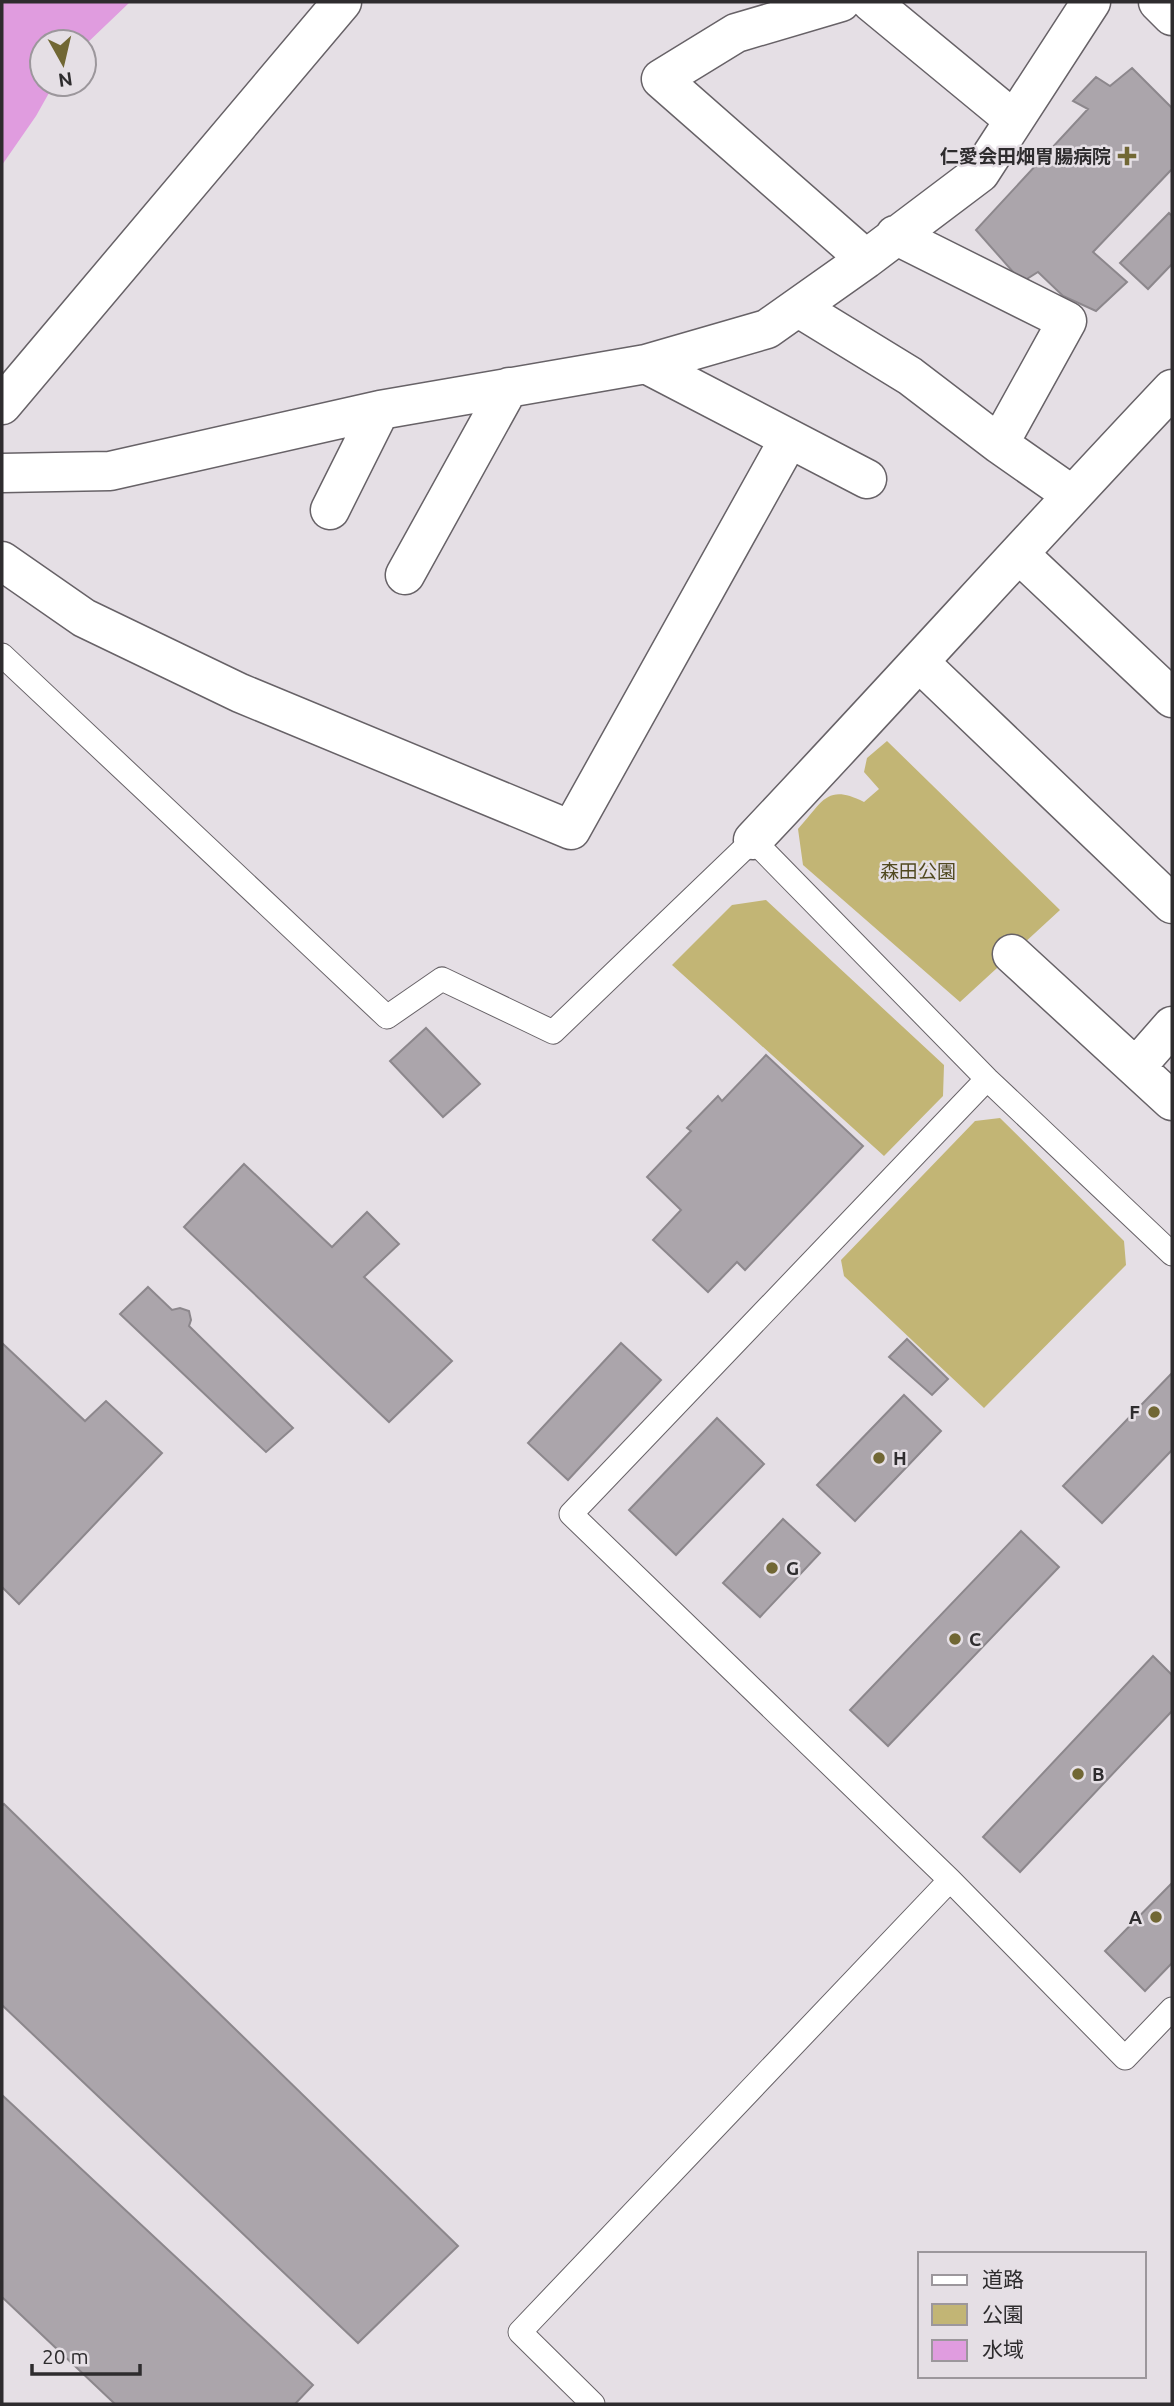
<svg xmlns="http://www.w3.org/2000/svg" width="1174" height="2406" font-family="Ubuntu,'Noto Sans JP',sans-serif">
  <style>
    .green { fill: #c2b575 }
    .water { fill: #e09cdf }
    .building { fill: #aba5ab; stroke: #8c878c; stroke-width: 2 }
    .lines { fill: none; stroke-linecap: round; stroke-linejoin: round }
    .service-casing { stroke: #676267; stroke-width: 25 }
    .minor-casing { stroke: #676267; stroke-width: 41 }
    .tertiary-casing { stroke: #676267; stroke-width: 41 }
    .trunk-casing { stroke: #676267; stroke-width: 41 }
    .service { stroke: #fff; stroke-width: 23 }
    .minor { stroke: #fff; stroke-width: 38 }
    .tertiary { stroke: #fff; stroke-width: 38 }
    .trunk { stroke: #fff; stroke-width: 38 }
    .poi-dot { fill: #716734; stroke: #e5dfe5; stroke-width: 2.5 }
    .labels { text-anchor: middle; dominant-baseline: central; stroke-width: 5; stroke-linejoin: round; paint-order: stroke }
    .poi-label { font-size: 19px; font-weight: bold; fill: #2e2c2e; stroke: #e5dfe5; text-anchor: start }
    .park-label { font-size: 19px; fill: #514920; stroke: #e5dfe5 }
  </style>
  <rect width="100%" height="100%" fill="#e5dfe5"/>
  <path class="green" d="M 887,741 L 1060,910 L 960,1002 L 803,865 L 798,829 C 823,802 826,783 864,802 L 879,789 L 864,772 L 867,758 Z
    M 766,900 L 944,1065 L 943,1096 L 884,1156 L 672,965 L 732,905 Z
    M 1000,1118 L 1124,1241 L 1126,1265 L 984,1408 L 844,1276 L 841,1260 L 975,1121 Z"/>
  <path class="water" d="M 2,2 L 130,2 L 84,46 L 84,42 L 42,42 L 42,84 L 54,84 L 36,116 L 2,165 Z"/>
  <path class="building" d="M 1132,68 L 1172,108 L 1172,169 L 1093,252 L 1127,282 L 1096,311 L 1063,296 L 1038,272 L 1022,282 L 976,230 L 1088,109 L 1073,101 L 1096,77 L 1110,86 Z
    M 1169,213 L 1172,216 L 1172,264 L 1148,289 L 1120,263 Z
    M 426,1028 L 480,1084 L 443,1117 L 390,1061 Z
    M 766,1055 L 863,1146 L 745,1270 L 737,1262 L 708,1292 L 653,1240 L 681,1210 L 647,1177 L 691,1131 L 687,1128 L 718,1096 L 722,1101 Z
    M 244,1164 L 332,1247 L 367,1212 L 399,1244 L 364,1277 L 452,1361 L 389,1422 L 184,1227 Z
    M 148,1287 L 172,1310 L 180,1308 L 189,1311 L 191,1320 L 189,1326 L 293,1428 L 266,1452 L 120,1314 Z
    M 907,1339 L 948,1379 L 932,1395 L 889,1357 Z
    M 2,1343 L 85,1421 L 106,1401 L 162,1453 L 19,1604 L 2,1587 Z
    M 621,1343 L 661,1380 L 568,1480 L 528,1443 Z
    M 1172,1373 L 1172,1450 L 1102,1523 L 1063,1486 Z
    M 904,1395 L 941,1431 L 855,1521 L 817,1485 Z
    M 717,1418 L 764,1464 L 676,1555 L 629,1510 Z
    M 783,1519 L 820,1553 L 760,1617 L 723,1583 Z
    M 1021,1531 L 1059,1567 L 888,1746 L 850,1710 Z
    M 1153,1656 L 1172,1675 L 1172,1711 L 1020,1872 L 983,1837 Z
    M 4,1804 L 458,2246 L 358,2343 L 2,2005 L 2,1806 Z
    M 1172,1883 L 1172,1963 L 1145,1991 L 1105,1951 Z
    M 2,2095 L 313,2385 L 295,2404 L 115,2404 L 2,2297 Z"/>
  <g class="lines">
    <g class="service-casing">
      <path id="service" d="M 2,655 L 387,1017 L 442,979 L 553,1032 L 753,840 L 987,1079 L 1172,1254
        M 950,1880 L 1125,2058 L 1172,2009
        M 593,2404 L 520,2332 L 950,1880 L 571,1514 L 987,1079"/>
    </g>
    <g class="minor-casing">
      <path id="minor" d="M 841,2 L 736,33 L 661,79 L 866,259
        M 871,2 L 1014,120
        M 895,235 L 1067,321 L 999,444
        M 799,308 L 910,376 L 999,444 L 1072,495
        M 646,364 L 867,479
        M 2,473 L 110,471 L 380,410 L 646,364 L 767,329 L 866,259 L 980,173 L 1091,2
        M 330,510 L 380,410
        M 1019,554 L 1172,698
        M 2,561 L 84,618 L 240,693 L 571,830 L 789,439
        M 405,575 L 509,387
        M 920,663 L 1172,904
        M 1012,954 L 1172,1101
        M 1136,1067 L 1172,1026"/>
    </g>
    <g class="tertiary-casing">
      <path id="tertiary" d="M 2,405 L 342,2
        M 753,840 C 894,691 1031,538 1172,389"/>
    </g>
    <g class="trunk-casing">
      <path id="trunk" d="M 1158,2 L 1172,16"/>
    </g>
    <use href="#service" class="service"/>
    <use href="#minor" class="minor"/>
    <use href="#tertiary" class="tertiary"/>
    <use href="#trunk" class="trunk"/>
  </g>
  <g class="poi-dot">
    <path d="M1123.5 145.5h7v7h7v7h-7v7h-7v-7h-7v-7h7z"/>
    <circle cx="1154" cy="1412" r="7"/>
    <circle cx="879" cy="1458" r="7"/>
    <circle cx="772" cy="1568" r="7"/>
    <circle cx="955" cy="1639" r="7"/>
    <circle cx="1078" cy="1774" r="7"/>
    <circle cx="1156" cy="1917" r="7"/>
  </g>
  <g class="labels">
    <g class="poi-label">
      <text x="1111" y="156" text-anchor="end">仁愛会田畑胃腸病院</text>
      <text x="1140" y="1412" text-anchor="end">F</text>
      <text x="893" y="1458">H</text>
      <text x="786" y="1568">G</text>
      <text x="969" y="1639">C</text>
      <text x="1092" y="1774">B</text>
      <text x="1142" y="1917" text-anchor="end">A</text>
    </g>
    <g class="park-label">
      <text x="918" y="871">森田公園</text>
    </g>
  </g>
  <rect width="1174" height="2406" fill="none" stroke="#2e2c2e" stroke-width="7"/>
  <rect x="918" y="2252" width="228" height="126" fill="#e5dfe5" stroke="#9c979c" stroke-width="2"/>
  <rect x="932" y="2275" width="35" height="10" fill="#ffffff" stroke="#9c979c" stroke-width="2"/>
  <text x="982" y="2287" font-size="21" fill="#2e2c2e">道路</text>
  <rect x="932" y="2304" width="35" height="21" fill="#c2b575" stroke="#9c979c" stroke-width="2"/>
  <text x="982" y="2322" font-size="21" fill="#2e2c2e">公園</text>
  <rect x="932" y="2340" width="35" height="21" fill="#e09cdf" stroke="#9c979c" stroke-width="2"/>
  <text x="982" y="2357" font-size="21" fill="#2e2c2e">水域</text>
  <g transform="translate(63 63) rotate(172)"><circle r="33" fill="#e5dfe5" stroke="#9c979c" stroke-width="2"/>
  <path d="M0-5L12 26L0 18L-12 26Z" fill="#716734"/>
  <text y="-10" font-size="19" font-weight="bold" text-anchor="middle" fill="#2e2c2e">N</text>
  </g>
  <path d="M32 2364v10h108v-10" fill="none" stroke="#2e2c2e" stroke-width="3.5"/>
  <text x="42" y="2364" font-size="21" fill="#2e2c2e" stroke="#e5dfe5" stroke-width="5" paint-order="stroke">20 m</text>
</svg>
